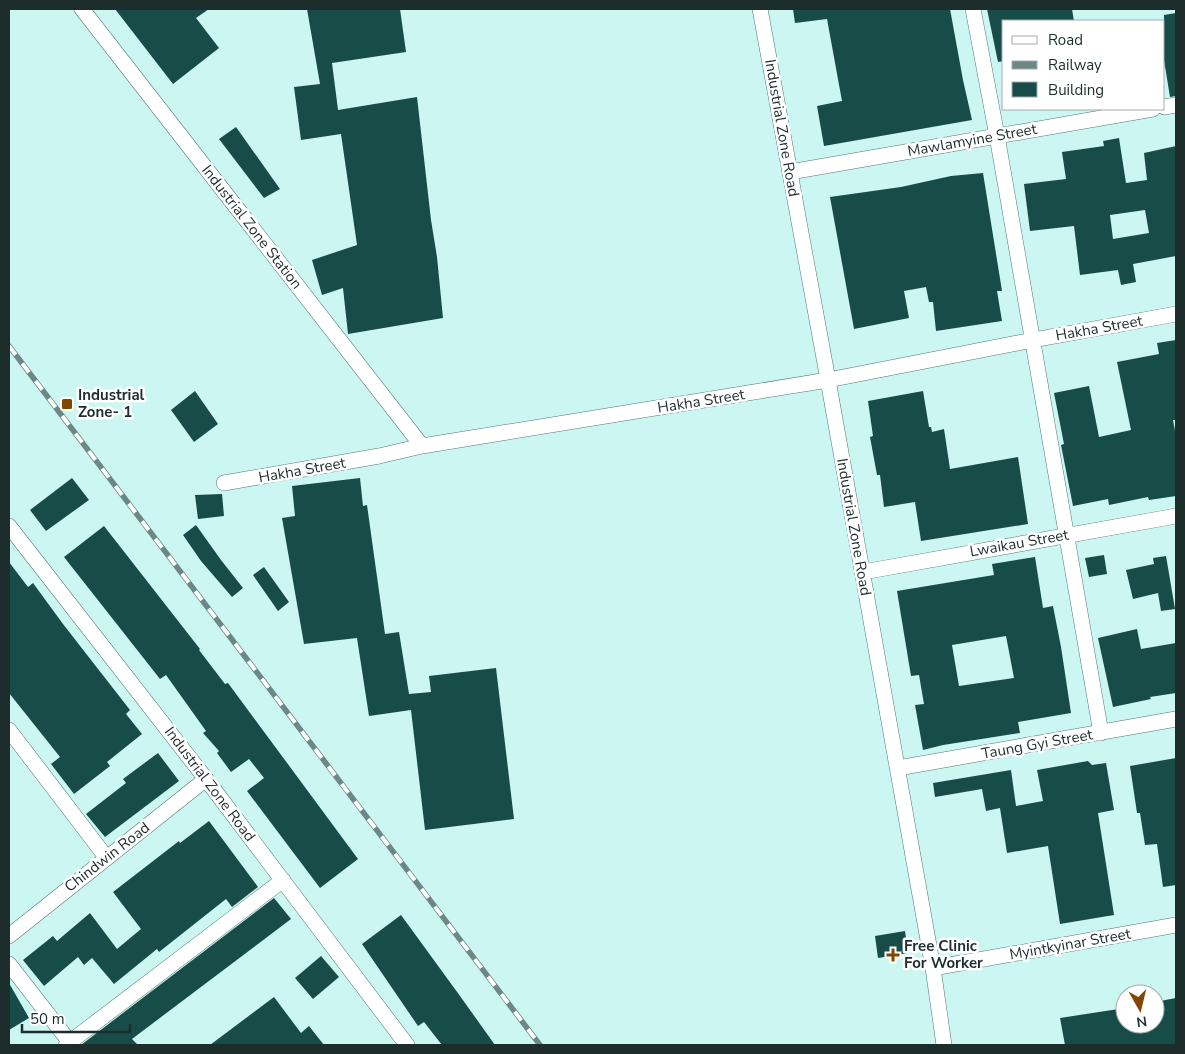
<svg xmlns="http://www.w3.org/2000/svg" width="1185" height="1054" font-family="'Nunito Sans',sans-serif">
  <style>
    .building { fill: #174c48; fill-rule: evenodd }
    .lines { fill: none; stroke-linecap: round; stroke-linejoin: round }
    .minor-casing { stroke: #527875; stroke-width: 16 }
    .minor { stroke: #fff; stroke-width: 15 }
    .rail-casing { stroke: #6c8785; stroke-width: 5.5 }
    .rail { stroke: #fff; stroke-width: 4; stroke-dasharray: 11; stroke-linecap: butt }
    .poi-dot { fill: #824600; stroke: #fff; stroke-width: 2 }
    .labels { text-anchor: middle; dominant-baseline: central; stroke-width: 5; stroke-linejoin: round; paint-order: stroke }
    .street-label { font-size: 15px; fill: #1d2d2c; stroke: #fff }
    .poi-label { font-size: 15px; font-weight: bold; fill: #1d2d2c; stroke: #fff; text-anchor: start }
  </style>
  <rect width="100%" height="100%" fill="#ccf6f2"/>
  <path class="building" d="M 115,9 L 209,9 L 196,18 L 219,48 L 173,84 Z
    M 307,9 L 400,9 L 406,52 L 332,63 L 338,110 L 417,97 L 431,220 L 437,257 L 443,318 L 348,334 L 343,288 L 322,295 L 312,260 L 357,245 L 341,134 L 301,140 L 294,87 L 320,84 Z
    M 793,9 L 950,9 L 963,80 L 972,120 L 824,146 L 817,106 L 842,101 L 827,19 L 795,23 Z
    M 987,9 L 1072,9 L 1074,21 L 1004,21 L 1004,61 L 998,62 Z
    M 1176,13 L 1176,96 L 1170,97 L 1164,60 L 1164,15 Z
    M 236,127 L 280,189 L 264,198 L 219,139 Z
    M 1119,138 L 1126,183 L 1147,180 L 1144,153 L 1176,146 L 1176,256 L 1133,264 L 1136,282 L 1121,285 L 1118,270 L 1080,275 L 1074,226 L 1030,231 L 1024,184 L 1066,179 L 1062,152 L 1104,146 L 1103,141 ZM 1145,210 L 1149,233 L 1113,239 L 1110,215 Z
    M 983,173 L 1002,291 L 997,291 L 1002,321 L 936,331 L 933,302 L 929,302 L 926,287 L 904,291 L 909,318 L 854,329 L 830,197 L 901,187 L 951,176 Z
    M 1176,340 L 1176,420 L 1173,420 L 1176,436 L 1176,496 L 1149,500 L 1148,497 L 1109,505 L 1108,499 L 1073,506 L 1061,445 L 1064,444 L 1054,393 L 1089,386 L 1099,437 L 1131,430 L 1117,362 L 1159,354 L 1157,343 Z
    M 195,391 L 218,424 L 194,442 L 171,410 Z
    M 923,391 L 929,427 L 931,427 L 932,432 L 944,429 L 950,469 L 1018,457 L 1028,524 L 921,541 L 915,502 L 884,507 L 880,475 L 877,475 L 870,437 L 873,436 L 868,401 Z
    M 72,478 L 89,500 L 46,531 L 30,510 Z
    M 360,478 L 363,506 L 367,505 L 385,634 L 399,632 L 409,694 L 431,692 L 429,676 L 496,668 L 514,819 L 425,830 L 411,710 L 369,716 L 357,638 L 304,644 L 282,518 L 295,516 L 292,486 Z
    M 222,494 L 224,516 L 198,519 L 195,495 Z
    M 196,525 L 221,560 L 243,588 L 232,597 L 201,561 L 183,535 Z
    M 104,526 L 200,649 L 199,650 L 225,684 L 228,683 L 358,859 L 320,888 L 247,791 L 264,778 L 249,759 L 231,772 L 217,753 L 219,751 L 203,733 L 206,731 L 166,675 L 160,679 L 64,557 Z
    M 1104,555 L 1107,574 L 1089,577 L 1085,558 Z
    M 1166,556 L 1175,609 L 1161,611 L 1158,593 L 1133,599 L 1126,570 L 1154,564 L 1153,558 Z
    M 1035,557 L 1043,608 L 1053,606 L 1061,647 L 1071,713 L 1018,722 L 1020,733 L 943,745 L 923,750 L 915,705 L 924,704 L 919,675 L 911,676 L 897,591 L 994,575 L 992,564 ZM 1006,636 L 1014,678 L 959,686 L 952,645 Z
    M 9,562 L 28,587 L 33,583 L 63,624 L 130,710 L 126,714 L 142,734 L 107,762 L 110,766 L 74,794 L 51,764 L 60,757 L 9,693 Z
    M 264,567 L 289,602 L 278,611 L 253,575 Z
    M 1137,629 L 1141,649 L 1176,643 L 1176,693 L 1150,697 L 1151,699 L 1113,707 L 1098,638 Z
    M 158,753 L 179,781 L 105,837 L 86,814 L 126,783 L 123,779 Z
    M 1176,758 L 1176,885 L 1163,887 L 1157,844 L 1145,845 L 1140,813 L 1137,813 L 1130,766 Z
    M 1088,761 L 1092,765 L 1106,763 L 1114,810 L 1098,813 L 1114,915 L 1060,924 L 1048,846 L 1007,853 L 1000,808 L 986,811 L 982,789 L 935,797 L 933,783 L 1011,770 L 1016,806 L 1043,801 L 1037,770 Z
    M 209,821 L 258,887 L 232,907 L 226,899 L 159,952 L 157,949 L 114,984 L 92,958 L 84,965 L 78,957 L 44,986 L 23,960 L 53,936 L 57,941 L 90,913 L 117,949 L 141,929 L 113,892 L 179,841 L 180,843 Z
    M 274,898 L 291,919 L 132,1039 L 138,1045 L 81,1045 Z
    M 401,915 L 460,996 L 495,1045 L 442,1045 L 424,1022 L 418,1026 L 362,944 Z
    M 905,931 L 908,953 L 878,958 L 875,936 Z
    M 321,956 L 339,977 L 313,999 L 295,978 Z
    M 9,983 L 29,1018 L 9,1030 Z
    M 274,997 L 301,1033 L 309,1026 L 324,1045 L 210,1045 Z
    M 1176,998 L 1176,1045 L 1065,1045 L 1060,1018 L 1125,1008 L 1125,1024 L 1155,1024 L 1155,1002 Z"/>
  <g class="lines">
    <g class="minor-casing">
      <path id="minor" d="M 82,9 L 422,446
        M 760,9 L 828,380 L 933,968 L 944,1045
        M 973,9 L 997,136 L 1101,733
        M 1164,107 L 1176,105
        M 790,172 L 1153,109
        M 224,483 L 379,456 L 422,446 L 828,380 L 1033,340 L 1176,314
        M 9,526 L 206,779 L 407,1045
        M 863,572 L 1176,516
        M 9,730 L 106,857
        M 898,768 L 1176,719
        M 9,936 L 206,779
        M 9,964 L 72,1045
        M 933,968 L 1176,925
        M 66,1045 L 283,880"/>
    </g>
    <use href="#minor" class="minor"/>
    <g class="rail-casing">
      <path id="rail" d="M 9,346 L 540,1045"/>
    </g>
    <use href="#rail" class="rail"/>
  </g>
  <g class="poi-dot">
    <rect x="61" y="398" width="12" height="12" rx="2.5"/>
    <path d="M890.5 947.5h5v5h5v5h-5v5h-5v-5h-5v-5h5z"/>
  </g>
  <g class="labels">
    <g class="street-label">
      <text transform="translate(782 128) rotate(80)">Industrial Zone Road</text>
      <text transform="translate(972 140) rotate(-10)">Mawlamyine Street</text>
      <text transform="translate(252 227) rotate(52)">Industrial Zone Station</text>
      <text transform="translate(1099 328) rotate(-10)">Hakha Street</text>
      <text transform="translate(701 401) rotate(-9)">Hakha Street</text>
      <text transform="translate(302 470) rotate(-10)">Hakha Street</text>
      <text transform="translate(854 527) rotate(80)">Industrial Zone Road</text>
      <text transform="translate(1019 543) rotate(-10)">Lwaikau Street</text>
      <text transform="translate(1037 744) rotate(-10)">Taung Gyi Street</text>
      <text transform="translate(210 784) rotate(53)">Industrial Zone Road</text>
      <text transform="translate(107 857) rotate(-38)">Chindwin Road</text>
      <text transform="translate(1070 944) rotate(-10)">Myintkyinar Street</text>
    </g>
    <g class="poi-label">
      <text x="78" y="395">Industrial<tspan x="78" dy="17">Zone- 1</tspan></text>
      <text x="904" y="946">Free Clinic<tspan x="904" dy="17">For Worker</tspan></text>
    </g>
  </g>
  <rect width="1185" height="1054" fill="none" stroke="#1d2d2c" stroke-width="20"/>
  <rect x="1002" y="20" width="162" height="90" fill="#ffffff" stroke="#a5abab"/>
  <rect x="1012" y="36" width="25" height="8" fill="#ffffff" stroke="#a5abab"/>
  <text x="1048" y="45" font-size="15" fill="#1d2d2c">Road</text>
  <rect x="1012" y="61" width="25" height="8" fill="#6c8785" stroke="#a5abab"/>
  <text x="1048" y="70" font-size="15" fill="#1d2d2c">Railway</text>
  <rect x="1012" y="82" width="25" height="15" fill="#174c48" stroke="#a5abab"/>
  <text x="1048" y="95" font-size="15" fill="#1d2d2c">Building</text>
  <g transform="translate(1140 1009) rotate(172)"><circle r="24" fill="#ffffff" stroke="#a5abab"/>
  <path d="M0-4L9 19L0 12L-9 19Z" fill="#824600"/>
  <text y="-8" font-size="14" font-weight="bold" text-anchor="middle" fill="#1d2d2c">N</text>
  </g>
  <path d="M22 1024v8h108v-8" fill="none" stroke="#1d2d2c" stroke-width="2.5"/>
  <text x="30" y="1024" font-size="15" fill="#1d2d2c" stroke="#ffffff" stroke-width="4" paint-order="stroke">50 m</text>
</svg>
